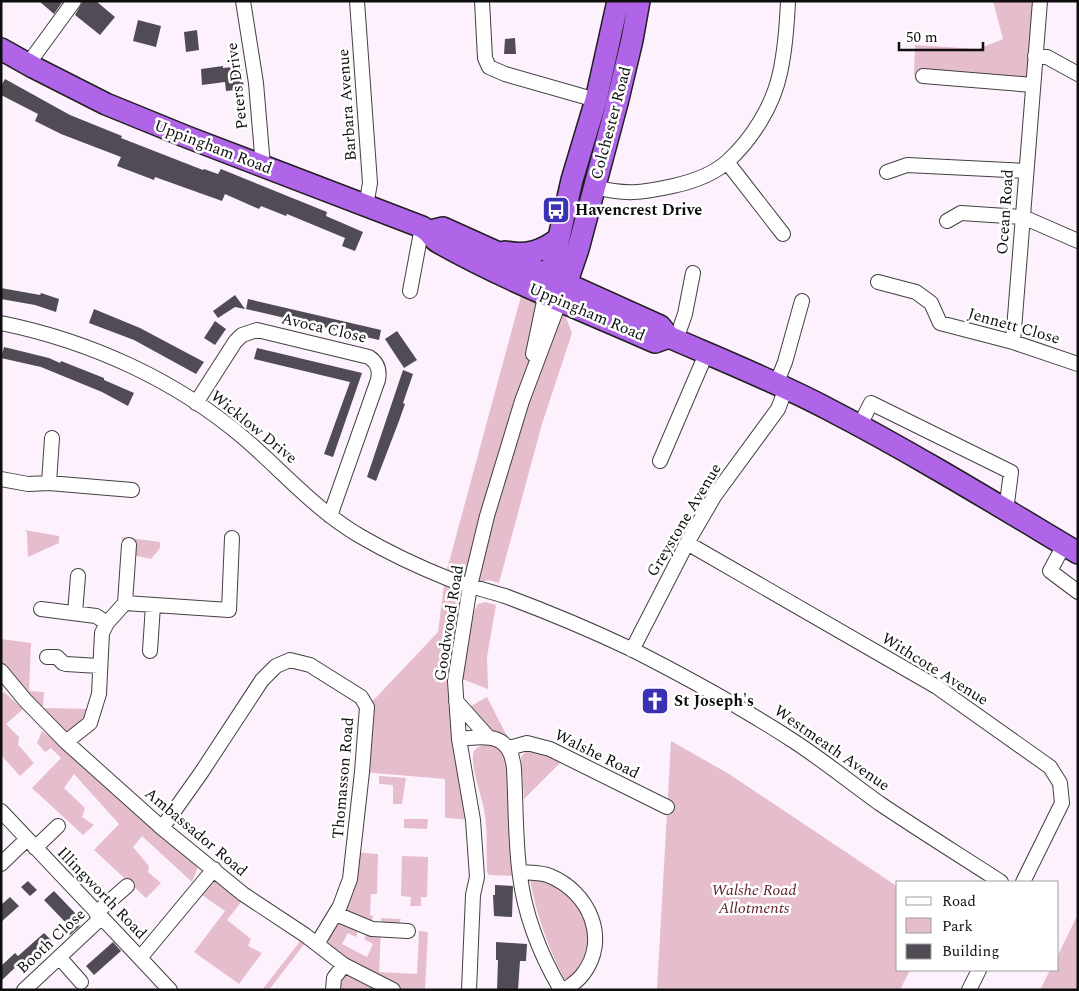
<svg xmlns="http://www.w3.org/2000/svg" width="1079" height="991" font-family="Spectral,serif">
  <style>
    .green { fill: #e6bdcd }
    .building { fill: #514b56 }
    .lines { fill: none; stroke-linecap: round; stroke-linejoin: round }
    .minor-casing { stroke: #414141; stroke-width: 16 }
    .highway-casing { stroke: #1f1f1f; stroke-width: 24 }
    .minor { stroke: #fff; stroke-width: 14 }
    .highway { stroke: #b064e8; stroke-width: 21 }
    .labels { text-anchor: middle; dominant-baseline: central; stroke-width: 5; stroke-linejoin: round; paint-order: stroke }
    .street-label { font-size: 16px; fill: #0e0e0e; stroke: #fff }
    .poi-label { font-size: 16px; font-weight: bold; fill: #0e0e0e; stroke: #fff; text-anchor: start }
    .park-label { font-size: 16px; font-style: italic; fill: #612329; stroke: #fff }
  </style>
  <rect width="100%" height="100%" fill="#fdf1fe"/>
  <path class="green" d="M 993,1 L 1040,1 L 1033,85 L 914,75 L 915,45 L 978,49 L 1003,39 Z
    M 521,296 L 560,302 L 572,333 L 542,424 L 499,583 L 488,580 L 470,586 L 452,678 L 473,820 L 445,818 L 445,779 L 362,772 L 367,707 L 438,632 L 445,577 Z
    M 25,530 L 59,536 L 59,543 L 28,557 L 27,533 Z
    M 122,537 L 160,542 L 160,548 L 151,559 L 123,553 Z
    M 485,602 L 496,605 L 487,657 L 488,689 L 462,679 L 474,612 L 478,604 Z
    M 1,639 L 31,643 L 29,691 L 44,692 L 43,708 L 94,709 L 66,742 L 34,710 L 23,709 L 6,724 L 19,737 L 18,745 C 22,748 29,758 34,763 L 20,776 L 1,755 L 1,695 L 4,692 L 23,709 L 25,700 L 1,671 Z
    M 487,697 L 510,742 L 482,727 L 464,710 Z
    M 42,731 L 88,763 L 198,867 L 192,882 L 142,836 L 133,847 L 149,866 L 148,872 L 161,883 L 146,898 L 94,850 L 119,824 L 74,774 L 64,788 L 85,808 L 82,817 L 94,825 L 83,835 L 32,788 L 61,758 L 51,748 L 45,752 L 37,743 Z
    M 671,741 L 729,774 L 898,887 L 898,970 L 910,970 L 900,990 L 657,990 Z
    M 491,744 C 503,749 506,758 509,770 L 516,876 L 489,875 L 487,872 C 486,851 488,829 484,809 C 482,797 469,762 474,751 C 478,745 485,744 491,744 Z
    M 532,744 L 565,758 L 524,799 L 521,757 Z
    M 379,776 L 406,778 L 402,804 L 393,804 L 393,785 L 379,784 Z
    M 404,819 L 428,819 L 427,829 L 404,828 Z
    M 353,852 L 378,854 L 377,894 L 371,894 L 370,915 L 373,916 L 372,921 L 368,928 L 360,925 L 356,937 L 348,933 L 342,944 L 367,957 L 373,944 L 364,939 L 367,933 L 381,930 L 381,918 L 401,919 L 396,930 L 381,930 L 379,972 L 417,974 L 419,931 L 428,932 L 425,990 L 333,990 L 344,965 L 317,944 L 326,928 Z
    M 402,856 L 428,857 L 427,897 L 421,897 L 421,906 L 410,906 L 411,897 L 401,896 Z
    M 219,874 L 246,896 L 227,920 L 251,939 L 248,946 L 262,953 L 239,984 L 194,952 L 225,911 L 202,895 Z
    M 541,878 C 561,888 570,892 583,912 C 592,926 588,963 575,975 C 572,978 568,978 564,979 C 548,946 536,915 530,879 Z
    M 1078,914 L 1078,990 L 1040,990 L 1050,970 L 1058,970 L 1058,955 Z
    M 305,935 L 309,938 L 269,990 L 262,990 Z"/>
  <path class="building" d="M 39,1 L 63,1 L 54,14 Z
    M 83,1 L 96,1 L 115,17 L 100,35 L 75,15 Z
    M 138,20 L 161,26 L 156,47 L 133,41 Z
    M 197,30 L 199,50 L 186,52 L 184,32 Z
    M 515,38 L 516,54 L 504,54 L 505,39 Z
    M 223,66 L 223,68 L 241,66 L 244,89 L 226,91 L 225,82 L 202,85 L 201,69 Z
    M 5,79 L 70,115 L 122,136 L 121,138 L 203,170 L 204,169 L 218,174 L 221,169 L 327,212 L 326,216 L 363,232 L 355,251 L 342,246 L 345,238 L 287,214 L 286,216 L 261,206 L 259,209 L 225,194 L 222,201 L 155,177 L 154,180 L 117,166 L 121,157 L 61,134 L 35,121 L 38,114 L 1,95 L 1,86 Z
    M 1,288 L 40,295 L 41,293 L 59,299 L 56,312 L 35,305 L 1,299 Z
    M 235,295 L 245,309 L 235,307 L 218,318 L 213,311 Z
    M 248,299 L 381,330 L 379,340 L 246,309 Z
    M 94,309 L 140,328 L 204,362 L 196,374 L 134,340 L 89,323 Z
    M 215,321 L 226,329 L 215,345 L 204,338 Z
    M 397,331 L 417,360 L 404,368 L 385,339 Z
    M 4,347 L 49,358 L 60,363 L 61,361 L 104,378 L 104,380 L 134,393 L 128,406 L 102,392 L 41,367 L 1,358 Z
    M 257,348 L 362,373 L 333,457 L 324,454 L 350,382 L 254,359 Z
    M 403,370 L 413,374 L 403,403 L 405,404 L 399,421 L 376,481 L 367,477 Z
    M 28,881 L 37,890 L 30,896 L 21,887 Z
    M 495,885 L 513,886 L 512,917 L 494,916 L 493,895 L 495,895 Z
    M 54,891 L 76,914 L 71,918 L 80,926 L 70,935 L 62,927 L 69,920 L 66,923 L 44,900 Z
    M 10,897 L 19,906 L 1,922 L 1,905 Z
    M 44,933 L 52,941 L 26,965 L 22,961 L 1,981 L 1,966 L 15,953 L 18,956 Z
    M 113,942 L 121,951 L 94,975 L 86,966 Z
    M 496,942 L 527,944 L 526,961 L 520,961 L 518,990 L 497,990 L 498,960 L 496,960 Z"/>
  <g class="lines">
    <g class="minor-casing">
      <path id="minor" d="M 243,1 L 256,83 L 263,166
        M 357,1 L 370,183 L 366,206
        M 482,1 L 485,58 L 489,67 L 505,74 L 596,100
        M 1035,56 L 1047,57 L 1078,74
        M 28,64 L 74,1
        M 923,76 L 1033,85
        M 727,162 L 783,234
        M 887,172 L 907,165 L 1026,171
        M 594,187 C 626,195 641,193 673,186 C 691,182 714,174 728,161 C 752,139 773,106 780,73 C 785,50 787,25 788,1
        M 947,221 L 961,213 L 1023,217 L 1078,241
        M 878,282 L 916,292 L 931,303 L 940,323 L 1013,342 L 1078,364
        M 410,291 L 422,227
        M 1,323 C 90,341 176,380 245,439 C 283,472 317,511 360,536 C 389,553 419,567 449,579 C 468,586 486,590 505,596 C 548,612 591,630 633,650 C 688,678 743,708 795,742 C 824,761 851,783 879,803 C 919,830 961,856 1001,882
        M 676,340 L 685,314 L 693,273
        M 1013,342 L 1040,1
        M 533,354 L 547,287
        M 196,403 L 235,342 L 242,335 L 257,330 L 369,357 C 378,363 380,370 378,380 L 330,516
        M 860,425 L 871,403 L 1011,472 L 1006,511
        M 660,461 L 706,354
        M 1,479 L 28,484 L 49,483 L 132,490
        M 49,483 L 52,438
        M 687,543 L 937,687 L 1050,767 L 1060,783 L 1062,803 L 1023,882
        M 1064,545 L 1050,571 L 1078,592
        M 125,603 L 129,545
        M 41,609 L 96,616 L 107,623
        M 75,613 L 78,576
        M 632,650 L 687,543 L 715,495 L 778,409 L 783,396 L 779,377 L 785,362 L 802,301
        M 150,651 L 153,605
        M 47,657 L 57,657 L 63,663 L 66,664 L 99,666
        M 1,671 L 25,700 L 66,742 L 162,828 L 243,894 L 305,935 L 344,965 L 393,990
        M 456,701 L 488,737
        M 459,739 C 488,736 511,733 514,769 C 516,804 515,841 520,876 C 525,916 540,954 561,990
        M 66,742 L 90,723 L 99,694 L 102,633 L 107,623 L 125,603 L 229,610 L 232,538
        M 509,748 L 527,743 L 550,749 L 667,807
        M 1,811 L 140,958 L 214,869
        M 162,828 L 201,773 L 262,680 L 276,666 L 290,660 L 310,665 L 361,697 L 367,707 L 362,772 L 350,879 L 340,906 L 317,944
        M 35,848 L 58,826
        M 1,864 L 27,839
        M 520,872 C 529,873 541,872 550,876 C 589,892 610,939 583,974 C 578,981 571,985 565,990
        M 96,913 L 127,886
        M 336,914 L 372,929 L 408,931
        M 59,957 L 81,982
        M 140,958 L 170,990
        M 24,990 L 101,918
        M 333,990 L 334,978 L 344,965
        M 469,990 L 473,895 L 477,877 L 473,820 L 459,739 L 455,681 L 470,586 L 487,516 L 522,401 L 560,300
        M 969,990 L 979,970"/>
    </g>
    <g class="highway-casing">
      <path id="highway" d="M 1,49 L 33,67 L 106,104 L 187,137 L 422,227 C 433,233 431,238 438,242 C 507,281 583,310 655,342 L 669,337
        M 431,231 L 443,228 L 660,326 L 669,337 C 722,360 777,382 828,409 C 913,453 996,504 1078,553
        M 505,252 C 526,256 541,252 558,239
        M 550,277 L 572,180 L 596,100 L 618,1
        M 562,296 L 578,249 L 617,103 L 632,40 L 639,1"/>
    </g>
    <use href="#minor" class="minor"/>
    <use href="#highway" class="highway"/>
  </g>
  <defs>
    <g id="bus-square" transform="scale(1.4375)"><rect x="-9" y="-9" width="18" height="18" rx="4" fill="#3a31b3" stroke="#fff"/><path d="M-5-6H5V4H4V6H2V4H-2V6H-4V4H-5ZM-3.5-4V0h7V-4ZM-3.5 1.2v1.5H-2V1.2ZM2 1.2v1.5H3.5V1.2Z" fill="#fff"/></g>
    <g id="church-square" transform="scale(1.4375)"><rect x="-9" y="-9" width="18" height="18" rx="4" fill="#3a31b3" stroke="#fff"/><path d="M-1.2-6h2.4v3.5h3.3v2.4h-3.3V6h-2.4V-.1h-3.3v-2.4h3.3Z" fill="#fff"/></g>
  </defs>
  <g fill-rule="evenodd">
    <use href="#bus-square" x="556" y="210"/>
    <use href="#church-square" x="655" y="701"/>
  </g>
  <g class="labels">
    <g class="street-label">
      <text transform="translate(237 86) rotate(-97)">Peters Drive</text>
      <text transform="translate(347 105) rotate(-94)">Barbara Avenue</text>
      <text transform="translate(611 123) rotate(-75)">Colchester Road</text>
      <text transform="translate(213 147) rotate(21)">Uppingham Road</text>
      <text transform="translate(1005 212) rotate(-86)">Ocean Road</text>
      <text transform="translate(587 312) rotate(23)">Uppingham Road</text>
      <text transform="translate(1014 326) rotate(16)">Jennett Close</text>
      <text transform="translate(324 328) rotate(13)">Avoca Close</text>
      <text transform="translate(254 427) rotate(39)">Wicklow Drive</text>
      <text transform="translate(684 520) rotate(-59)">Greystone Avenue</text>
      <text transform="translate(449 623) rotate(-81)">Goodwood Road</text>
      <text transform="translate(935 669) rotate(32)">Withcote Avenue</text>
      <text transform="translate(832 748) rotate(35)">Westmeath Avenue</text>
      <text transform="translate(597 754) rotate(26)">Walshe Road</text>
      <text transform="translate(343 778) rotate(-85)">Thomasson Road</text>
      <text transform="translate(196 832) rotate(40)">Ambassador Road</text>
      <text transform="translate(102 893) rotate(46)">Illingworth Road</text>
      <text transform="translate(51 941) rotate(-43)">Booth Close</text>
    </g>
    <g class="poi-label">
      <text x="575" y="210">Havencrest Drive</text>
      <text x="674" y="701">St Joseph's</text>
    </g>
    <g class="park-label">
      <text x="754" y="890">Walshe Road<tspan x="754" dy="18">Allotments</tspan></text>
    </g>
  </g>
  <rect width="1079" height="991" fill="none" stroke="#0e0e0e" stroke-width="5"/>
  <rect x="896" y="881" width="162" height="90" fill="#ffffff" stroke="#9f9f9f"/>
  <rect x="906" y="897" width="25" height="8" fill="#ffffff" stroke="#9f9f9f"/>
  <text x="942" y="906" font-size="15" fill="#0e0e0e">Road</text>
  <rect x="906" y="918" width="25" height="15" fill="#e6bdcd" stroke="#9f9f9f"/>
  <text x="942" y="931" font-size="15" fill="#0e0e0e">Park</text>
  <rect x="906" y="944" width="25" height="15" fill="#514b56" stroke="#9f9f9f"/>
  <text x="942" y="956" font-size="15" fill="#0e0e0e">Building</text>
  <path d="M899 42v8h84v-8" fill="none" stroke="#0e0e0e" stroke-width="2.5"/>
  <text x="906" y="42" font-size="15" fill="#0e0e0e" stroke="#ffffff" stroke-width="4" paint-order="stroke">50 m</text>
</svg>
